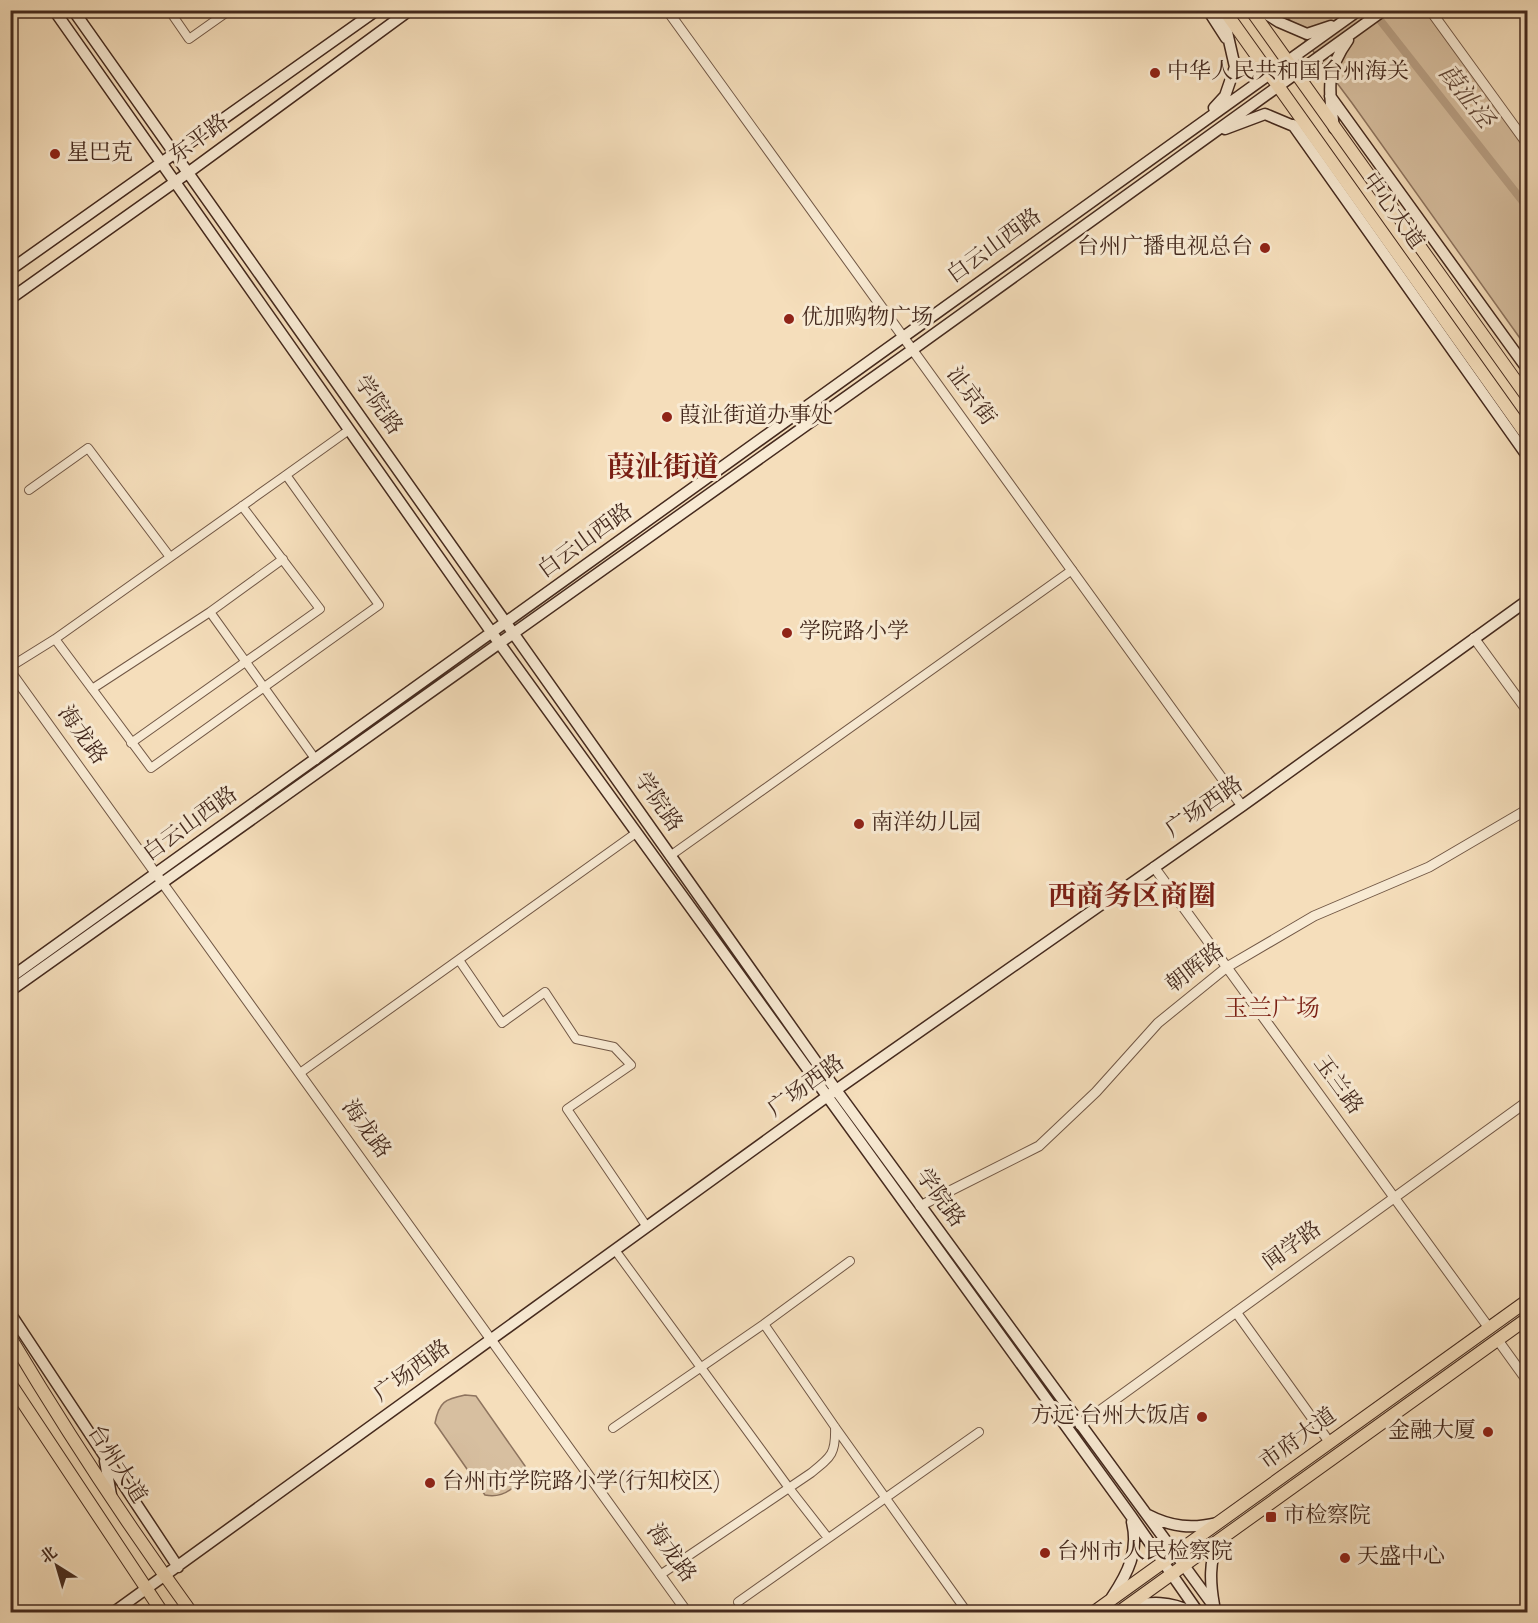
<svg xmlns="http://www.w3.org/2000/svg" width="1538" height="1623" font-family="'Sorts Mill Goudy','Noto Serif SC',serif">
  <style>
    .green { fill: #d7bfa0; stroke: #8e745f; stroke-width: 1.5 }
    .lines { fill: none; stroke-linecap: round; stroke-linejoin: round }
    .canal { stroke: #b9a186; stroke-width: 8 }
    .minor-casing { stroke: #715745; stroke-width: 10 }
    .tertiary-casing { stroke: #715745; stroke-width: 11 }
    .secondary-casing { stroke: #452a1e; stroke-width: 13 }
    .primary-casing { stroke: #452a1e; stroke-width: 14 }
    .minor { stroke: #f8ead3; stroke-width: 8 }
    .tertiary { stroke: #f8ead3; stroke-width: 9 }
    .secondary { stroke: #f8ead3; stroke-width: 10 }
    .primary { stroke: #f5debb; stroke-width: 12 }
    .poi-dot { fill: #8f2418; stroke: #f8ead3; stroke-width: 2 }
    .labels { text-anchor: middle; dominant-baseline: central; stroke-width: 6; stroke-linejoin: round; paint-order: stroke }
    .poi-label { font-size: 22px; fill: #452a1e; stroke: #f8ead3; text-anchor: start }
    .street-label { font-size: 22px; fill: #452a1e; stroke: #f8ead3 }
    .water-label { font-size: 24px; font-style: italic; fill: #624838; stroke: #f8ead3 }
    .neighbourhood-label { font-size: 24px; fill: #7a1f14; stroke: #f8ead3 }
    .district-label { font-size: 28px; font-weight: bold; fill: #7a1f14; stroke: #f8ead3 }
  </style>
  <rect width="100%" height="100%" fill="#f5debb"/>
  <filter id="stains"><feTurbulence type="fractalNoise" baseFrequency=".00333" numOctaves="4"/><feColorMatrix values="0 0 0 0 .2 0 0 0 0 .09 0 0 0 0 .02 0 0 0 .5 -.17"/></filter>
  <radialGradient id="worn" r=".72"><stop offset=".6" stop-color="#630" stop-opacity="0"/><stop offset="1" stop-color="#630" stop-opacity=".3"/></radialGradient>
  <path class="green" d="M 1283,11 L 1430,11 L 1527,145 L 1527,348 L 1352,103 Z
    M 465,1395 L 476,1396 L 525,1466 C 521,1485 505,1499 485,1495 L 435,1423 C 439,1402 445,1399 465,1395 Z"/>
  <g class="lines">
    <path class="canal" d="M 1372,10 L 1528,208"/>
    <g class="minor-casing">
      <path id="minor" d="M 169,10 L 189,39 L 230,10
        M 29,490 L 88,448 L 170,557
        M 210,612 L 316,760
        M 55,639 L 151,768 L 379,605 L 286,475 L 349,430
        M 10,667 L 55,639 L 286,475
        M 92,689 L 210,612 L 283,559
        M 131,743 L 320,609 L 242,506
        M 670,856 L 1072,570
        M 459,960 L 502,1023 L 545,992 L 576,1039 L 614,1047 L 631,1065 L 567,1109 L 647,1227
        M 300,1073 L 636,833
        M 615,1250 L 789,1488 L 828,1538
        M 764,1324 L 835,1427 L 967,1612
        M 613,1428 L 764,1324 L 850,1261
        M 660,1575 L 811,1473 C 831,1457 836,1454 835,1427
        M 738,1602 L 979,1432"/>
    </g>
    <g class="tertiary-casing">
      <path id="tertiary" d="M 667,10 L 1242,806
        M 1430,10 L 1528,145
        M 1474,638 L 1528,712
        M 10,671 L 687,1612
        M 1154,867 L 1489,1328
        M 920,1206 L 1039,1146 L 1096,1092 L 1158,1023 L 1227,967 L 1314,916 L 1429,867 L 1528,809
        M 1236,1312 L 1330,1443
        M 1497,1339 L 1528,1382
        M 1080,1425 L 1528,1101"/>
    </g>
    <g class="secondary-casing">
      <path id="secondary" d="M 54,10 L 492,633 L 1131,1516 L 1198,1612
        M 73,10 L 836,1090 L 1218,1612
        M 1208,10 L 1226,38
        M 1260,10 L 1279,22 L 1307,34 L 1331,26
        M 1330,96 L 1528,370
        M 1214,108 L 1225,96 L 1235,67 L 1222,10
        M 1293,125 L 1528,457
        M 1334,128 C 1329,90 1325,72 1348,40
        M 1225,129 L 1265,114 L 1296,127
        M 10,270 L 377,10
        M 10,299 L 189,172 L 410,10
        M 10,978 L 1359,10
        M 10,991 L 912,350 L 1384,10
        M 10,1313 L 178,1567
        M 105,1461 L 111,1495
        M 1148,1515 C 1171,1527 1192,1529 1217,1523
        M 1112,1597 C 1128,1573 1139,1551 1132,1522
        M 1214,1605 C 1210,1583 1209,1562 1218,1541
        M 1128,1607 C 1151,1601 1170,1601 1192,1612
        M 114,1612 L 836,1090 L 1242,806 L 1528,600"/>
    </g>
    <g class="primary-casing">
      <path id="primary" d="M 1224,10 L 1528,437
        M 1251,10 L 1528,398
        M 10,1337 C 66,1431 127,1524 191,1612
        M 10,1383 L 162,1612
        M 1094,1612 L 1528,1300
        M 1119,1612 L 1528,1318"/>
    </g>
    <use href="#minor" class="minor"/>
    <use href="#tertiary" class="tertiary"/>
    <use href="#secondary" class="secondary"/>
    <use href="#primary" class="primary"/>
  </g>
  <g class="poi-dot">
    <circle cx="1155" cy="73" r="6"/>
    <circle cx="55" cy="154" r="6"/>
    <circle cx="1265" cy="248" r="6"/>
    <circle cx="789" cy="319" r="6"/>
    <circle cx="667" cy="417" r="6"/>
    <circle cx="787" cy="633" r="6"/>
    <circle cx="859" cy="824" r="6"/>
    <circle cx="1202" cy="1417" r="6"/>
    <circle cx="1488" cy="1432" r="6"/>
    <circle cx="430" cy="1483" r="6"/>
    <rect x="1265" y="1511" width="12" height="12" rx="3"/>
    <circle cx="1045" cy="1553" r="6"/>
    <circle cx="1345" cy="1558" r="6"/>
  </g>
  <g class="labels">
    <g class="poi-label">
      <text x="1167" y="73">中华人民共和国台州海关</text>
      <text x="67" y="154">星巴克</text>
      <text x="1253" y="248" text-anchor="end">台州广播电视总台</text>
      <text x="801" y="319">优加购物广场</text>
      <text x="679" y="417">葭沚街道办事处</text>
      <text x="799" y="633">学院路小学</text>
      <text x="871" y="824">南洋幼儿园</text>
      <text x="1190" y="1417" text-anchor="end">方远·台州大饭店</text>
      <text x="1476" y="1432" text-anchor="end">金融大厦</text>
      <text x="442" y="1483">台州市学院路小学(行知校区)</text>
      <text x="1283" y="1517">市检察院</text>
      <text x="1057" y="1553">台州市人民检察院</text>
      <text x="1357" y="1558">天盛中心</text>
    </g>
    <g class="street-label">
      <text transform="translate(200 140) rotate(-36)">东平路</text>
      <text transform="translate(1392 212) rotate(54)">中心大道</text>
      <text transform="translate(995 247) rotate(-36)">白云山西路</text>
      <text transform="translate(970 397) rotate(54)">沚京街</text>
      <text transform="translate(377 406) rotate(55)">学院路</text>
      <text transform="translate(586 542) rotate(-36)">白云山西路</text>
      <text transform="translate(81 736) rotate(54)">海龙路</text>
      <text transform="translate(657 803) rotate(55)">学院路</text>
      <text transform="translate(1205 808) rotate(-35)">广场西路</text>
      <text transform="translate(191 825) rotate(-36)">白云山西路</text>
      <text transform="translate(1196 969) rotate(-37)">朝晖路</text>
      <text transform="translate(1337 1086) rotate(54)">玉兰路</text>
      <text transform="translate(807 1087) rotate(-36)">广场西路</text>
      <text transform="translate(365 1130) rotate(54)">海龙路</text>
      <text transform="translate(939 1199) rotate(54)">学院路</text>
      <text transform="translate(1293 1247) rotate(-36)">闻学路</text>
      <text transform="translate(413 1372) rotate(-36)">广场西路</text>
      <text transform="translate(1299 1440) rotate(-36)">市府大道</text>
      <text transform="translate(116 1465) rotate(57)">台州大道</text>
      <text transform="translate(670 1554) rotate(54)">海龙路</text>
    </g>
    <g class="water-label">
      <text transform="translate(1465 97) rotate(52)">葭沚泾</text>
    </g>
    <g class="neighbourhood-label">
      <text x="1272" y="1010">玉兰广场</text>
    </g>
    <g class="district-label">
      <text x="663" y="469">葭沚街道</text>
      <text x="1132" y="898">西商务区商圈</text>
    </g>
  </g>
  <rect width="1538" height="1623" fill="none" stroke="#f5debb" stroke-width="36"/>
  <rect x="12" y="12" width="1514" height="1599" fill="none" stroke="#452a1e" stroke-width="3"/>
  <rect x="18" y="18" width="1502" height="1587" fill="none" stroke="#452a1e" stroke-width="1.5"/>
  <g transform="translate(57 1566) rotate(323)" stroke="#f8ead3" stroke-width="4.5" paint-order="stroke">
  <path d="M0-4.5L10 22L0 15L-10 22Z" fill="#452a1e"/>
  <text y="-9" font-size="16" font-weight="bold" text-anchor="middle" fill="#452a1e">北</text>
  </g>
  <rect width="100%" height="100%" filter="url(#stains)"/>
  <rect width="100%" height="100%" fill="url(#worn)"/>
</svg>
